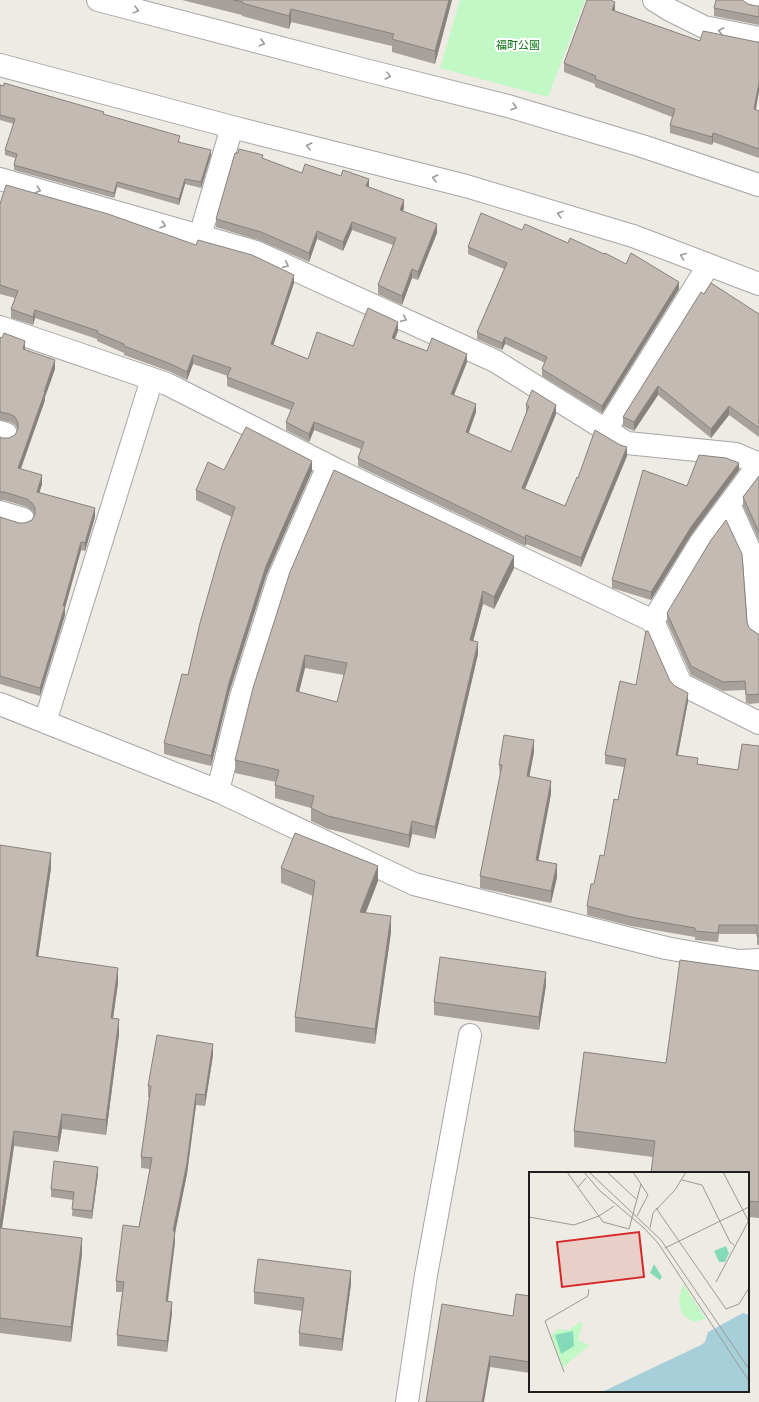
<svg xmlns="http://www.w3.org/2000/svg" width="759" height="1402" font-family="'Noto Sans','Noto Sans JP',sans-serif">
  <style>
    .park { fill: #c2f7c6 }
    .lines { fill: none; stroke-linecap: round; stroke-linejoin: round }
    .minor-casing { stroke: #a5a5a5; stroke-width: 24 }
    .minor { stroke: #fff; stroke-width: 22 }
    .wall { fill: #a8a09a; fill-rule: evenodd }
    .shaded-wall { fill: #88827d }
    .building { fill: #c3bab3; stroke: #88827d; fill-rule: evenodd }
    .oneway { stroke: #9a9a9a }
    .labels { text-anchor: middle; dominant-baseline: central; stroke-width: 4; stroke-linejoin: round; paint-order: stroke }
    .park-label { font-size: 11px; fill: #107718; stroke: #fff }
    .inset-road { fill: none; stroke: #9b9995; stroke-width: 1 }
    .view { fill: #d62828; fill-opacity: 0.15; stroke: #d62828; stroke-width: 2 }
    .inset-edge { fill: none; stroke: #1e1e1e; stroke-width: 2 }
  </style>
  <rect width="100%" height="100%" fill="#eeebe4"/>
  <path class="park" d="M 460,0 L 585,0 L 548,97 L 440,68 Z"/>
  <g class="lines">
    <g class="minor-casing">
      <path id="minor" d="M 98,0 L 369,71 L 508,106 L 642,146 L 759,185
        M 654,0 L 670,10 L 704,27 L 759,38
        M 751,0 L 759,2
        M 0,65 L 232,127 L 466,186 L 633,236 L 759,284
        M 0,179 L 256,252 L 495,361 L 627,443 L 736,454 L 759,464
        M 200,236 L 232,127
        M 0,327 L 167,384 L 341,472 L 653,621 L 681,684 L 759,723
        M 606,430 L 708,266
        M 0,432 L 6,434
        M 729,504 L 754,560 L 759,630
        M 0,512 L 23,519
        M 653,621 L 701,542 L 759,464
        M 0,704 L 218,791 L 414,884 L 666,948 L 739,961 L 759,960
        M 45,722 L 152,379
        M 218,791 L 241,697 L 278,580 L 328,466
        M 407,1402 L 426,1275 L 470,1035"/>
    </g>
    <use href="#minor" class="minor"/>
  </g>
  <path class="wall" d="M 182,0 L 452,0 L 435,64 L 392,52 L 392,46 L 291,22 L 289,29 L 242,16 L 242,15 Z
    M 748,4 L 756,6 L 759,6 L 759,25 L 714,16 L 714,8 Z
    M 615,10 L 615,11 L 700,41 L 759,42 L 759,91 L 756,110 L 759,111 L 759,158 L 713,142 L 712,145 L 670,133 L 670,125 L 672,117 L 595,87 L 595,84 L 564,72 L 564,63 Z
    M 0,85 L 104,114 L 180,141 L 179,143 L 211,155 L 201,188 L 185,184 L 179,205 L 117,187 L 114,198 L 14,170 L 14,165 L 15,158 L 5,155 L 5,150 L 14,124 L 0,120 Z
    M 263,159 L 302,173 L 369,187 L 404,208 L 403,211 L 437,233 L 418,280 L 412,278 L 402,305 L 378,294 L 378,285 L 393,245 L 352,230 L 343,251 L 317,239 L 309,262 L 261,241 L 216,227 L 216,219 Z
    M 0,204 L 294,283 L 273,345 L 308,359 L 353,346 L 398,331 L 395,339 L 427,351 L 467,362 L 454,395 L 476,412 L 468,433 L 511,452 L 526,413 L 526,405 L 556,414 L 525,489 L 565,506 L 578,478 L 627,456 L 581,567 L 526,544 L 525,546 L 358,466 L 358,458 L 361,449 L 314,430 L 309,442 L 286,430 L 286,422 L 291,410 L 227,386 L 227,377 L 228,376 L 193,364 L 187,380 L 171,372 L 124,355 L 124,353 L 97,341 L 97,339 L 35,318 L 33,325 L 11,318 L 11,309 L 15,298 L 0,294 Z
    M 522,230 L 604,254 L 679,289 L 602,413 L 542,376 L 542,369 L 545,363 L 505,344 L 502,350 L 477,339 L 477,332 L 504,269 L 468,254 L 468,247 Z
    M 704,294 L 759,314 L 759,437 L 729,415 L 711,438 L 658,395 L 634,431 L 623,426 L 623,417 Z
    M 0,337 L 25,349 L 55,369 L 45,397 L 45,400 L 21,469 L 42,484 L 39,493 L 95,517 L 85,551 L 81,550 L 65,608 L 65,615 L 40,696 L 0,684 L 0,517 L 19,523 L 25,523 L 32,520 L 35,515 L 32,511 L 27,507 L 4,500 L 0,500 L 0,437 L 2,438 L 9,438 L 15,435 L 18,430 L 15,425 L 10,422 L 0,420 Z
    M 224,470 L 312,471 L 266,576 L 229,693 L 211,766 L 164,754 L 164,743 L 188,675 L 232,517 L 196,500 L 196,490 Z
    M 739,470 L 691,535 L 651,600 L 612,588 L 612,580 L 687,486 Z
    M 759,476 L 759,541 L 743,506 L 743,497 Z
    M 514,568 L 494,609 L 483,604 L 473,641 L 478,654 L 435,839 L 412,834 L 409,848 L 328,829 L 311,821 L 311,808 L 275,798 L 275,785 L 276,782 L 235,773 L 235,760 L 290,572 ZM 305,668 L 344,675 L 337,702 L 299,692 Z
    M 667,613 L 747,622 L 749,628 L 758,634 L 759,634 L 759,703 L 750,704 L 746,703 L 745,690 L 723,691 L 691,675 L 667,622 Z
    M 670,681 L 688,701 L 678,755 L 698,764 L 738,770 L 759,746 L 759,945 L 757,945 L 757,934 L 719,934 L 718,942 L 695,940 L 695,937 L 631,926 L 587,915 L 587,906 L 604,856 L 618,800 L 624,767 L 605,764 L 605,755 L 636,685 Z
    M 534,752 L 529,777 L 551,794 L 538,861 L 557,877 L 551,903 L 480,888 L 480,876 L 500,777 L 499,765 Z
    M 0,845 L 51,868 L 38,957 L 118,983 L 113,1018 L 119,1034 L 106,1135 L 62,1129 L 58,1152 L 14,1146 L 2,1228 L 82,1254 L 71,1342 L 0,1333 Z
    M 281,868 L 378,881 L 366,912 L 391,932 L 375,1044 L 295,1032 L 295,1017 L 313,896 L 281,883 Z
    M 759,971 L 759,1218 L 748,1217 L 748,1173 L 653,1157 L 574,1147 L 574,1131 L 666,1063 Z
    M 546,985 L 539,1030 L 434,1015 L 434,1002 Z
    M 213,1055 L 205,1106 L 196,1105 L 187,1174 L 175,1233 L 175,1242 L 168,1302 L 172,1313 L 167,1352 L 117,1346 L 117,1335 L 122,1292 L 116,1292 L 116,1281 L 139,1227 L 150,1169 L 141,1168 L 141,1157 L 149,1097 L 148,1097 L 148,1086 Z
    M 98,1174 L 92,1219 L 72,1216 L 73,1200 L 51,1197 L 51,1189 Z
    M 351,1284 L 342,1351 L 299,1346 L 299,1333 L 302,1311 L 254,1304 L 254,1292 Z
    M 530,1296 L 530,1373 L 490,1367 L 426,1402 L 513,1316 Z"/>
  <path class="shaded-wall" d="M 449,0 L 452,0 L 435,64 L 435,51 Z
    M 615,2 L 615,10 L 612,18 L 612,10 Z
    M 291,9 L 291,22 L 289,29 L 289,16 Z
    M 759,83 L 759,91 L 754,117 L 754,109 Z
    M 713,133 L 713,142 L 712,145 L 712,137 Z
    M 211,150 L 211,155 L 201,188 L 201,182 Z
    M 185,179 L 185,184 L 179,205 L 179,199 Z
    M 369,179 L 369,188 L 366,186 Z
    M 117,182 L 117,187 L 114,198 L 114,193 Z
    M 404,200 L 404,208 L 400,219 L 400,210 Z
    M 352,222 L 352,230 L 343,251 L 343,242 Z
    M 437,224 L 437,233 L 418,280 L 418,272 Z
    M 317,231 L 317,239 L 309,262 L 309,253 Z
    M 412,269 L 412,278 L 402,305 L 402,296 Z
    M 294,275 L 294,283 L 271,352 L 271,344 Z
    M 679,282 L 679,289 L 602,413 L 602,406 Z
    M 35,310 L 35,318 L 33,325 L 33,317 Z
    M 398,322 L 398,331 L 392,346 L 392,338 Z
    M 505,337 L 505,344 L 502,350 L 502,343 Z
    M 25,341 L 25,349 L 23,357 L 23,349 Z
    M 467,354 L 467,362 L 451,402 L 451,394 Z
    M 193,355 L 193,364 L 187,380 L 187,372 Z
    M 55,360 L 55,369 L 45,397 L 45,400 L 18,476 L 18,468 Z
    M 658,386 L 658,395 L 634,431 L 634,422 Z
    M 476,404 L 476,412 L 466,441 L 466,432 Z
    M 556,405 L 556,414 L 522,496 L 522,488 Z
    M 729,406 L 729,415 L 711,438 L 711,429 Z
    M 314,422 L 314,430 L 309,442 L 309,434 Z
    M 627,447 L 627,456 L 581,567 L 581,558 Z
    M 312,461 L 312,471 L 266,576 L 229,693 L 211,766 L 211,756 L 229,683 L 266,566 Z
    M 739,463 L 739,470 L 691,535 L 651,600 L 651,592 L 691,527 Z
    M 42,475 L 42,484 L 37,501 L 37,492 Z
    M 95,508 L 95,517 L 85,551 L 85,543 Z
    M 526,535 L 526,544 L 525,546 L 525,538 Z
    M 81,542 L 81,550 L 65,608 L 65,615 L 40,696 L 40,688 Z
    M 514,556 L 514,568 L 494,609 L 494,597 Z
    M 483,591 L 483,604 L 470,653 L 470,640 Z
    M 478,642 L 478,654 L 435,839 L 435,827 Z
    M 305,655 L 305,668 L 296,704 L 296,691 Z
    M 688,693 L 688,701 L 676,764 L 676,755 Z
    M 534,740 L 534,752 L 527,789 L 527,776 Z
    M 551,781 L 551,794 L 536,873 L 536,860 Z
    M 412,821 L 412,834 L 409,848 L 409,835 Z
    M 51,853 L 51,868 L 36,972 L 36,956 Z
    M 557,864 L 557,877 L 551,903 L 551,891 Z
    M 378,866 L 378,881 L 360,927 L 360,912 Z
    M 391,916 L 391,932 L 375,1044 L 375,1029 Z
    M 118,968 L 118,983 L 111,1033 L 111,1018 Z
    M 546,972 L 546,985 L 539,1030 L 539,1017 Z
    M 119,1019 L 119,1034 L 106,1135 L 106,1120 Z
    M 213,1044 L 213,1055 L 205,1106 L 205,1095 Z
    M 196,1094 L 196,1105 L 187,1174 L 175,1233 L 175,1242 L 166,1312 L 166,1301 L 173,1231 Z
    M 62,1114 L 62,1129 L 58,1152 L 58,1137 Z
    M 14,1131 L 14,1146 L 0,1241 L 0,1225 Z
    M 98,1167 L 98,1174 L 92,1219 L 92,1211 Z
    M 82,1238 L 82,1254 L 71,1342 L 71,1327 Z
    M 351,1271 L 351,1284 L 342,1351 L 342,1339 Z
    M 172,1302 L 172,1313 L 167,1352 L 167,1341 Z
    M 490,1356 L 490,1367 L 484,1402 L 482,1402 Z"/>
  <path class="building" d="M 233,0 L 449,0 L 435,51 L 392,39 L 394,34 L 291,9 L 289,16 L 242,3 L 243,2 Z
    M 587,0 L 610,0 L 615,2 L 612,10 L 700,41 L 703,31 L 757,42 L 759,42 L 759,83 L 754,109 L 759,111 L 759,149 L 713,133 L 712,137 L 670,125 L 675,109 L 595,79 L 596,76 L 564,63 Z
    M 716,0 L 742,0 L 748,4 L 756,6 L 759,6 L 759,17 L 714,8 Z
    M 4,83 L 104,112 L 103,114 L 180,136 L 178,142 L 211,150 L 201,182 L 185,179 L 179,199 L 117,182 L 114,193 L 14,165 L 17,154 L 5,150 L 15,119 L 0,115 L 0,85 L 4,86 Z
    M 239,149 L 263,155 L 262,158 L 302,173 L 305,164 L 341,176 L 343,170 L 369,179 L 366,186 L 404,200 L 400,210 L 437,224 L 418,272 L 412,269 L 402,296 L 378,285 L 396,238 L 352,222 L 343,242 L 317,231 L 309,253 L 261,232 L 216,219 L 235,153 L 238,153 Z
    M 6,185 L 108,214 L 196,245 L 198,240 L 252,255 L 294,275 L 271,344 L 308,359 L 317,332 L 353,346 L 368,308 L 398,322 L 392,338 L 427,351 L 432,338 L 467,354 L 451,394 L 476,404 L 466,432 L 511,452 L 529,406 L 526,405 L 532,390 L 556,405 L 522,488 L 565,506 L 577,477 L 578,478 L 595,430 L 620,445 L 627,447 L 581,558 L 526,535 L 525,538 L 358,458 L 364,442 L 314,422 L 309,434 L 286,422 L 294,403 L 227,377 L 231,368 L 193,355 L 187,372 L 171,364 L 124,346 L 124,344 L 97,333 L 98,331 L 35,310 L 33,317 L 11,309 L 18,291 L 0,285 L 0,204 Z
    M 481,213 L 522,230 L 525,224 L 568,243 L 570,238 L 604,254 L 605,253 L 626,264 L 631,253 L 679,282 L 602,406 L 542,369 L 547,357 L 505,337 L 502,343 L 477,332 L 507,263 L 468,247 Z
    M 711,283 L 759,314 L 759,428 L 729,406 L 711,429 L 658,386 L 634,422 L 623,417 L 701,292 L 704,294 Z
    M 4,333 L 25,341 L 23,349 L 55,360 L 44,392 L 45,392 L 18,468 L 42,475 L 37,492 L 95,508 L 85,543 L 81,542 L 63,606 L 65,606 L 40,688 L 0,676 L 0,517 L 19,523 L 25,523 L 32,520 L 35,514 L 35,508 L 32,503 L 27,499 L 4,492 L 0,492 L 0,437 L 2,438 L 9,438 L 15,435 L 18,429 L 18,423 L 15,417 L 10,414 L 0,412 L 0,337 L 2,338 Z
    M 246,427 L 312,461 L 266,566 L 229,683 L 211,756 L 164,743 L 182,674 L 188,675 L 200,623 L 221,549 L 235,507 L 196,490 L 208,462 L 224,470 Z
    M 699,455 L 726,458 L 739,463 L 691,527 L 651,592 L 612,580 L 643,470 L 687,486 Z
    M 334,470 L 514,556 L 494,597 L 483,591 L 470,640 L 478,642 L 435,827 L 412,821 L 409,835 L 328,816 L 311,808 L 314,796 L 275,785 L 279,770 L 235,760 L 253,688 L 290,572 ZM 305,655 L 347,663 L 337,702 L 296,691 Z
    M 759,476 L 759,532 L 743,497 Z
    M 726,520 L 742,554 L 747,622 L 749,628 L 758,634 L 759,634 L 759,694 L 750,695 L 746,694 L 745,681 L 723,682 L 691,666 L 667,613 L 711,540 Z
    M 646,631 L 648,631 L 670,681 L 675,686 L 688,693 L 676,755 L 698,758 L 697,764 L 738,770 L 742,744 L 759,746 L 759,936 L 757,936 L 757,925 L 719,925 L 718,933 L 695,931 L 695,928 L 631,917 L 587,906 L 591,884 L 594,884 L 600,855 L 604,856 L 614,799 L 618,800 L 626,759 L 605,755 L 620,681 L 636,685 Z
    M 504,735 L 534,740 L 527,776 L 551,781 L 536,860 L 557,864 L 551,891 L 480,876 L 502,765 L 499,765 Z
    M 295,833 L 378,866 L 360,912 L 391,916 L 375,1029 L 295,1017 L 315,881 L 281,868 Z
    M 0,845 L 51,853 L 36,956 L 118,968 L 111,1018 L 119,1019 L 106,1120 L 62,1114 L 58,1137 L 14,1131 L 0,1225 Z
    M 440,957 L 546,972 L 539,1017 L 434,1002 Z
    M 680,960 L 759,971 L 759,1202 L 748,1201 L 748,1173 L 651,1173 L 655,1141 L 574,1131 L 584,1052 L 666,1063 Z
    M 157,1035 L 213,1044 L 205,1095 L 196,1094 L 187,1163 L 173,1231 L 175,1231 L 166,1301 L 172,1302 L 167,1341 L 117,1335 L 124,1282 L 116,1281 L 123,1225 L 139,1227 L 152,1158 L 141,1157 L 151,1086 L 148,1086 Z
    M 54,1161 L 98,1167 L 92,1211 L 72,1209 L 74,1192 L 51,1189 Z
    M 0,1228 L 82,1238 L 71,1327 L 0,1318 Z
    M 258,1259 L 351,1271 L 342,1339 L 299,1333 L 304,1298 L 254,1292 Z
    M 516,1294 L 530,1296 L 530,1362 L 490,1356 L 482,1402 L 483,1402 L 426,1402 L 442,1304 L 513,1316 Z"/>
  <defs><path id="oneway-chevron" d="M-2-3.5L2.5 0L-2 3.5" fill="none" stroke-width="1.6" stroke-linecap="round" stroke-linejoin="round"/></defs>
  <g class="oneway">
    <use href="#oneway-chevron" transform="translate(136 10) rotate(15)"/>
    <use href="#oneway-chevron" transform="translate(721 31) rotate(-167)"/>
    <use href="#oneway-chevron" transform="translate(262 43) rotate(15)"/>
    <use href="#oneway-chevron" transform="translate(388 76) rotate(14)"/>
    <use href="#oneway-chevron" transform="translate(514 107) rotate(17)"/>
    <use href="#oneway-chevron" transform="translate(309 146) rotate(-166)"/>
    <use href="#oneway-chevron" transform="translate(435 178) rotate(-166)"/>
    <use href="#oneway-chevron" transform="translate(38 190) rotate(16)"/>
    <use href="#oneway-chevron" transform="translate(560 214) rotate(-163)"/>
    <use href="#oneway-chevron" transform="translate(163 225) rotate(16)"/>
    <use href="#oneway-chevron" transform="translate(683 256) rotate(-159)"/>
    <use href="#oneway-chevron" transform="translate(286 265) rotate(25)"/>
    <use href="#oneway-chevron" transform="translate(404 319) rotate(25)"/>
  </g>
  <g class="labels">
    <g class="park-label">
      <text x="518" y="44">福町公園</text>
    </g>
  </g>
  <g transform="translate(529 1172)">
    <rect width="220" height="220" fill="#eeebe4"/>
    <path d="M 153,113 L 154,112 L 177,147 L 164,150 L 153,142 L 150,129 ZM 51,150 L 54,151 L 49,168 L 60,173 L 34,196 L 22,163 L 29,157 L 40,158 Z" fill="#c2f7c6"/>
    <path d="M 197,74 L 200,81 L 196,90 L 190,90 L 185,79 ZM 125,92 L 133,105 L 131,108 L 121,101 ZM 44,159 L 45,174 L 32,182 L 26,163 Z" fill="#85dbb9"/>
    <path d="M 214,141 L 220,143 L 220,220 L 73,220 L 174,172 L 179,160 Z" fill="#a6cfda"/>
    <path d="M 179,160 L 176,170 L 131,191 L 173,171 Z" fill="#eeebe4"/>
    <path class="inset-road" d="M 38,0 L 74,50 L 100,57 L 112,12M 55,0 L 70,18 L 114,55 L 129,71 L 220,209M 60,0 L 132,68 L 220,197M 78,0 L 107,27M 104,0 L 119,23 L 108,44M 194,0 L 220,50M 153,8 L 173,13 L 201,70 L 205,73M 49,15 L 57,6M 127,36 L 197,137 L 210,132 L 220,116M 0,45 L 45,53 L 70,44 L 85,34M 121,56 L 124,41 L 146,18 L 157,0M 136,76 L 220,35M 187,110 L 220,48M 35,200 L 16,149 L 59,124 L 60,117"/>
    <path class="view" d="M 110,60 L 115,105 L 33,115 L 28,70 Z"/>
    <rect width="220" height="220" class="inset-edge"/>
  </g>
</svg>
